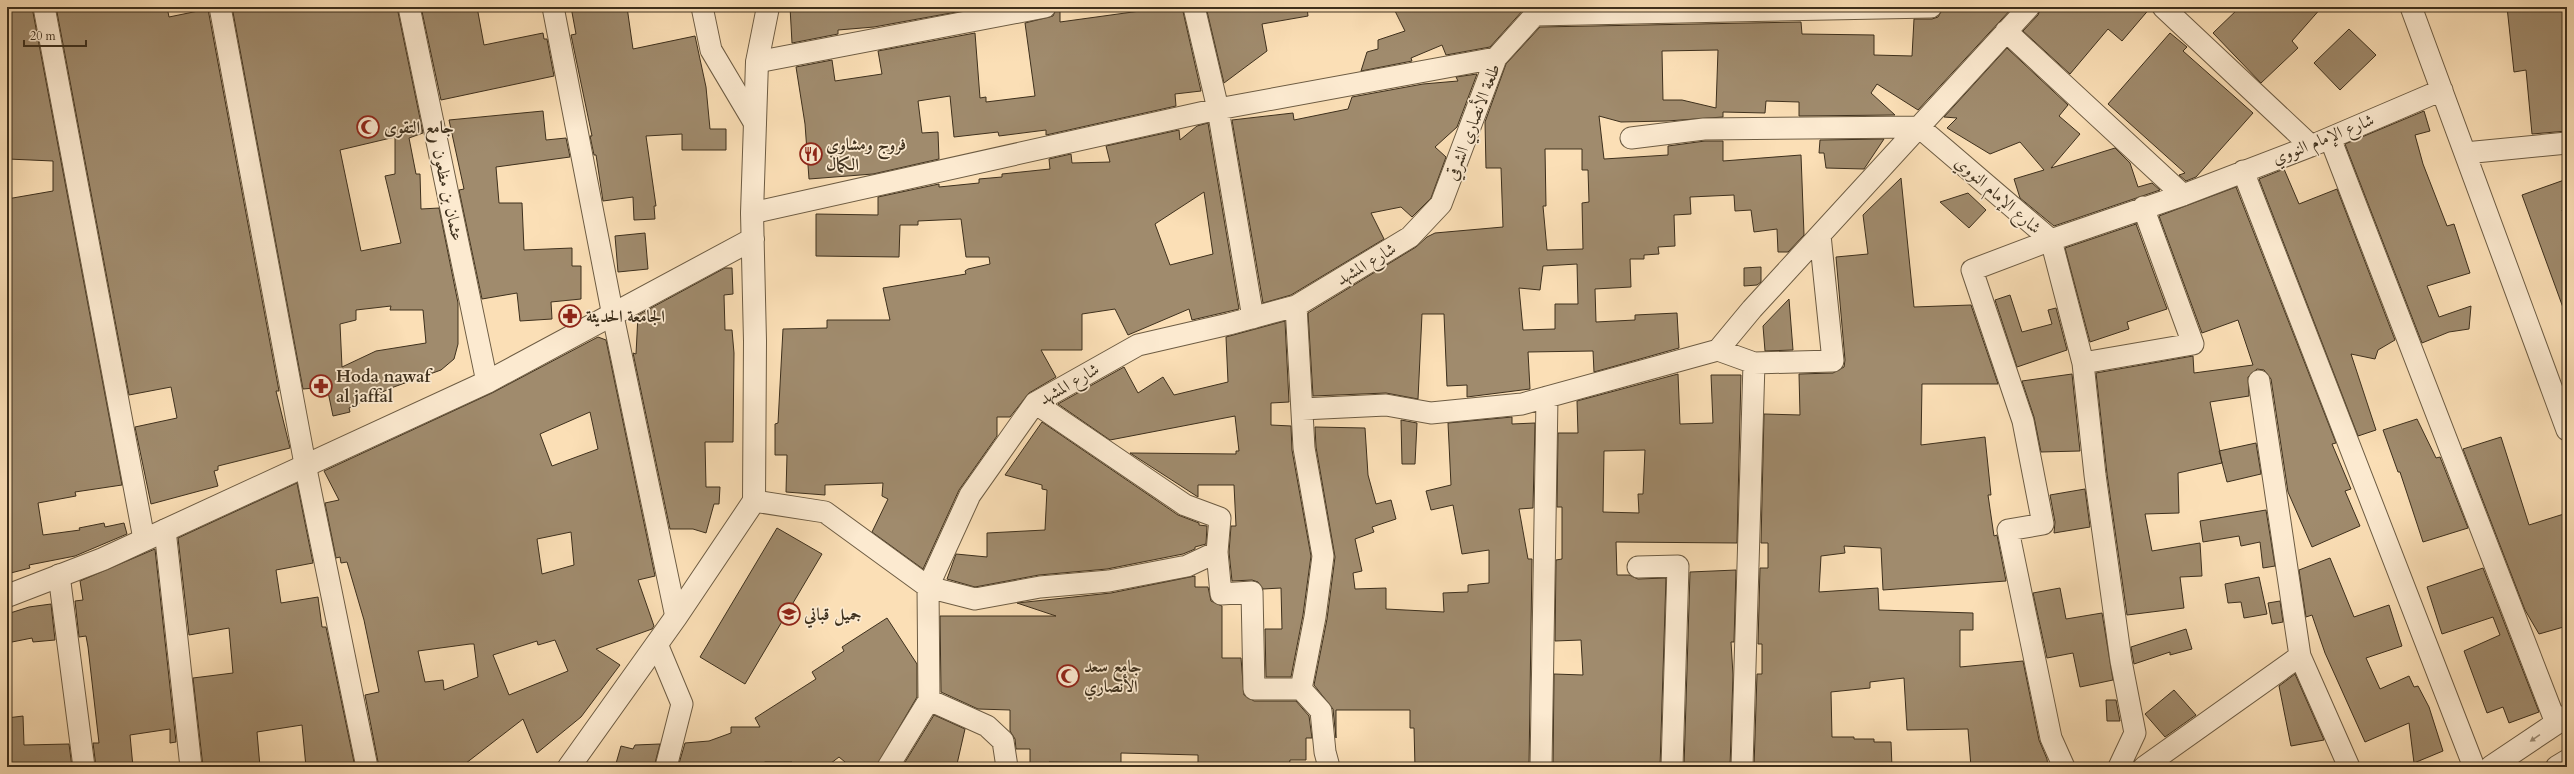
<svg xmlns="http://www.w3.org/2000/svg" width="2574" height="774" font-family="Cardo,Amiri,serif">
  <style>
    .building { fill: #a08b6d; stroke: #3e301d; fill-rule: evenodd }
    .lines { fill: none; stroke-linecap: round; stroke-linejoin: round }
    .minor-casing { stroke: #6d5c43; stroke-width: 23 }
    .tertiary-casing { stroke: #6d5c43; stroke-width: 24 }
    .minor { stroke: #fcead0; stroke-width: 21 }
    .tertiary { stroke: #fcead0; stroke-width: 22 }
    .oneway { fill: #9d8d76 }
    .labels { text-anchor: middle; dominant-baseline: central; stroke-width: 3.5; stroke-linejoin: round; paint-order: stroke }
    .street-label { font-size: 17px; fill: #3e301d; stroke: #fcead0 }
    .poi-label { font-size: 17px; font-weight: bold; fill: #3e301d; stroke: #fcead0; text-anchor: start }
  </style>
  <rect width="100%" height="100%" fill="#fbdfb6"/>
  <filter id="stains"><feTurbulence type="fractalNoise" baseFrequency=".005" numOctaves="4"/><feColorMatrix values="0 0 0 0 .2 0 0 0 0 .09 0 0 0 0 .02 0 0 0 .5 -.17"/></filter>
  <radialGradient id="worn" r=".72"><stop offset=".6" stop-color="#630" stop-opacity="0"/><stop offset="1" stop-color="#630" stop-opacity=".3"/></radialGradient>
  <path class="building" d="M 7,7 L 32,7 L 122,485 L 75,492 L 76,496 L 38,503 L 43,535 L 80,530 L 79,528 L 104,523 L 105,527 L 124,523 L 127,534 L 75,556 L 29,565 L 30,568 L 7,574 L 7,199 L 53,191 L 53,161 L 8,159 Z
    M 56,7 L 167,7 L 169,17 L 208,9 L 279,391 L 276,391 L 290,448 L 218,466 L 218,470 L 214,471 L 218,486 L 151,504 L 135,427 L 177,418 L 171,387 L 129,395 Z
    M 232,7 L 397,7 L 423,133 L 409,138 L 416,174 L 420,174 L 421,209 L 439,208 L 458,303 L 458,344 L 454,359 L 441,370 L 391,388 L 349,408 L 350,412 L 333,416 L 327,387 L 303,389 ZM 395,137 L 395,174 L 385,176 L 401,243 L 361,251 L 340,150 ZM 391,306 L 390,310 L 423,310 L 426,343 L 376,351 L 342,367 L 340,324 L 356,320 L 356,310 Z
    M 421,7 L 477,7 L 484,45 L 543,33 L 544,39 L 547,39 L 554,76 L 441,100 Z
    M 571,7 L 627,7 L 633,49 L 695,36 L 706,87 L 710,129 L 726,129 L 726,150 L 682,150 L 682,134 L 646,136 L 656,206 L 654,206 L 655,219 L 634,220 L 633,197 L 603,201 L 596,155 L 594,155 L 590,136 L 592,136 L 571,35 L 576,34 Z
    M 790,7 L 972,7 L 973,9 L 874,27 L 838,30 L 838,34 L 792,43 Z
    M 1057,7 L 1060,7 L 1060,22 L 1140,11 L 1139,7 L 1182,7 L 1201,91 L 1175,94 L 1176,106 L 1046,135 L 1046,130 L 999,136 L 998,132 L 954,137 L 950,96 L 918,101 L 922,133 L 938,132 L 939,159 L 873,174 L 809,179 L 805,124 L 796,67 L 832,60 L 835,81 L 882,74 L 878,51 L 975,33 L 980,98 L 986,97 L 986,102 L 1035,96 L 1025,23 L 1053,16 Z
    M 1206,7 L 1307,7 L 1308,16 L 1262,24 L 1267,51 L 1224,83 Z
    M 1393,7 L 1519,7 L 1517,9 L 1524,9 L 1490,47 L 1446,55 L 1442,45 L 1411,58 L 1412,61 L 1361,71 L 1367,52 L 1378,49 L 1378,40 L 1405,31 Z
    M 1959,7 L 2013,7 L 1918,110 L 1877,84 L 1871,93 L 1895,115 L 1799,116 L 1799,102 L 1766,101 L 1765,113 L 1723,112 L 1723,117 L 1667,121 L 1621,122 L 1599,116 L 1604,159 L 1668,155 L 1668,146 L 1705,141 L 1723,141 L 1723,161 L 1801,155 L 1804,235 L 1788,252 L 1778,252 L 1777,229 L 1754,232 L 1751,210 L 1735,211 L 1734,195 L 1690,197 L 1691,214 L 1674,215 L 1675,246 L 1658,247 L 1659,254 L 1644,255 L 1644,259 L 1630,259 L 1631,287 L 1595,289 L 1596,322 L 1635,320 L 1635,315 L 1677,313 L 1679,348 L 1594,372 L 1593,351 L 1528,352 L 1530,389 L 1467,397 L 1467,385 L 1447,386 L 1444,314 L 1422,314 L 1418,399 L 1386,393 L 1313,396 L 1308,313 L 1416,247 L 1427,237 L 1435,233 L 1503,227 L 1501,168 L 1486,168 L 1485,122 L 1506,64 L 1540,27 L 1801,22 L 1802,34 L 1874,35 L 1874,55 L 1912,56 L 1914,19 L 1932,19 L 1938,17 L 1942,10 L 1959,11 ZM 1718,50 L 1716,108 L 1682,100 L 1663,100 L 1662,51 ZM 1545,149 L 1582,149 L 1582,170 L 1588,170 L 1589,202 L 1582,203 L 1583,249 L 1547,250 L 1543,206 L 1546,206 ZM 1577,264 L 1578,304 L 1555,304 L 1555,329 L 1523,330 L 1519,288 L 1540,290 L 1543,266 Z
    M 2041,7 L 2151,7 L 2122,41 L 2108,29 L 2070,74 L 2023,31 L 2038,15 Z
    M 2240,7 L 2322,7 L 2292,41 L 2298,48 L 2261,83 L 2213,33 Z
    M 2507,7 L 2567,7 L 2567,131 L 2532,134 L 2526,70 L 2514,72 Z
    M 2349,29 L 2376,55 L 2340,90 L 2314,63 Z
    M 2170,33 L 2187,47 L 2183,51 L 2253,113 L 2196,177 L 2186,181 L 2179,175 L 2185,173 L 2108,104 Z
    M 2007,48 L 2068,105 L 2059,116 L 2080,134 L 2051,168 L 2115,148 L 2130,163 L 2138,187 L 2152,183 L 2160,190 L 2054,226 L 2020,198 L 2014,179 L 2044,170 L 2020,142 L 1990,154 L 1947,128 L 1957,118 L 1944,117 Z
    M 1477,74 L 1457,127 L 1435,147 L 1446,157 L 1431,198 L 1412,217 L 1401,207 L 1371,213 L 1384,239 L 1291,295 L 1263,303 L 1232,120 L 1293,113 L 1294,120 L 1348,109 L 1352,97 L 1423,84 L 1458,81 L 1456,77 Z
    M 543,111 L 546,140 L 566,138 L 570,157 L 496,167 L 499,203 L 522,203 L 524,250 L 572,248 L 572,266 L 581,266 L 581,299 L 551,302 L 552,319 L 520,321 L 517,293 L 482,299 L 459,190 L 464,189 L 449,120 Z
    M 2424,111 L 2430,131 L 2415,135 L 2423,164 L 2447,226 L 2454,224 L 2470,273 L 2427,286 L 2439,317 L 2471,306 L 2469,329 L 2449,332 L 2422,343 L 2345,144 Z
    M 1208,123 L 1239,309 L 1192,320 L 1189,309 L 1128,335 L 1115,309 L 1082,314 L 1082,350 L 1041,350 L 1056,377 L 1029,393 L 1010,417 L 997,417 L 997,436 L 959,490 L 923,569 L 872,532 L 888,499 L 882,496 L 883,483 L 825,485 L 825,495 L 786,492 L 787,455 L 775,455 L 775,424 L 778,423 L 783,329 L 827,328 L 827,320 L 890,320 L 883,288 L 966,274 L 965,271 L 968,269 L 990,264 L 989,257 L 966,257 L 961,219 L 918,221 L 918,225 L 900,225 L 899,257 L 816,256 L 816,214 L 878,215 L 878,197 L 939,184 L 939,187 L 979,183 L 979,179 L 1002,177 L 1002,174 L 1050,169 L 1049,159 L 1071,154 L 1072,163 L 1110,162 L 1106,146 L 1179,130 L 1180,140 L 1197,126 ZM 1204,192 L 1213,254 L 1170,265 L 1155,224 Z
    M 1884,139 L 1864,169 L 1826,168 L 1824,153 L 1819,153 L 1820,140 Z
    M 2284,169 L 2299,204 L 2337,189 L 2395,340 L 2378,350 L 2375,359 L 2351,354 L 2376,430 L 2358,436 L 2259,179 Z
    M 1901,178 L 1914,307 L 1971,305 L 1998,384 L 1922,384 L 1921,445 L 1985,437 L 1991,495 L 1988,495 L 1994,536 L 1997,535 L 2006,581 L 1883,590 L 1881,548 L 1844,546 L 1845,553 L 1821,556 L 1819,592 L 1878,588 L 1879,610 L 1973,613 L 1973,630 L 1960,630 L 1960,667 L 2023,661 L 2039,740 L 2047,759 L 2048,767 L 1971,767 L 1968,729 L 1907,730 L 1904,678 L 1870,682 L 1870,688 L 1831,692 L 1832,737 L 1854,737 L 1854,739 L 1874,739 L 1874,742 L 1891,742 L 1892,767 L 1754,767 L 1757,674 L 1762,674 L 1762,644 L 1758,644 L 1760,568 L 1768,568 L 1768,543 L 1761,543 L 1764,414 L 1800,415 L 1799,374 L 1833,373 L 1844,367 L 1845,360 L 1836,257 L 1868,254 L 1863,215 Z
    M 2567,179 L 2567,208 L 2562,210 L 2567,224 L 2567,312 L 2565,313 L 2522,195 Z
    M 2236,187 L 2336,443 L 2332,444 L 2351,489 L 2345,491 L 2360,526 L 2312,547 L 2288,492 L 2271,379 L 2264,370 L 2257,369 L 2248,377 L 2249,396 L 2210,402 L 2222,463 L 2178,473 L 2179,513 L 2145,514 L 2152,551 L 2200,543 L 2202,576 L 2180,577 L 2184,608 L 2127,615 L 2107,474 L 2096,373 L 2193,356 L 2194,373 L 2253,365 L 2238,320 L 2202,333 L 2159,216 Z
    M 1968,193 L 1986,210 L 1969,228 L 1940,202 Z
    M 2136,224 L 2167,309 L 2127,322 L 2129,329 L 2090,342 L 2065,248 Z
    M 645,233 L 648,269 L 618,272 L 615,236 Z
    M 1761,267 L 1761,282 L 1757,285 L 1744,286 L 1744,268 Z
    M 725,268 L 732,268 L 733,294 L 724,295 L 725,330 L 732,330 L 734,353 L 733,442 L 705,442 L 706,487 L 720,487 L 719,504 L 714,504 L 706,533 L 693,529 L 670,529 L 633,353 L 636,354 L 638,315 Z
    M 2010,295 L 2022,332 L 2052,324 L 2048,310 L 2056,308 L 2067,350 L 2017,367 L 1995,300 Z
    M 1789,299 L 1793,350 L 1765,351 L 1763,326 Z
    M 1285,321 L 1289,402 L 1271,403 L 1271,425 L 1291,426 L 1292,450 L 1311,556 L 1303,615 L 1291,677 L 1266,677 L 1265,629 L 1282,629 L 1281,588 L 1263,589 L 1258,582 L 1252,580 L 1232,581 L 1229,552 L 1231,526 L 1236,526 L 1234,485 L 1198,485 L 1198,497 L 1130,453 L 1236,454 L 1236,451 L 1239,451 L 1235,416 L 1110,440 L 1058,404 L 1124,367 L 1138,393 L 1163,377 L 1174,395 L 1228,382 L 1226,337 Z
    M 598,337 L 606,340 L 655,576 L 638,580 L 654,626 L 652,629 L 596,649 L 620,665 L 581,717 L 537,753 L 523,719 L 461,767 L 379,767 L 365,695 L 379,692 L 364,620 L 347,562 L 341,563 L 340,557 L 336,558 L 325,503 L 339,500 L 324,471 L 492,393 ZM 590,412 L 598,449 L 552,466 L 540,434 ZM 571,532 L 574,565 L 542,574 L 537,539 ZM 555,640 L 568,671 L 509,695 L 493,655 L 537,641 L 538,645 ZM 470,644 L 474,644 L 478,677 L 444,690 L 443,680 L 425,682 L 418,651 Z
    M 1678,374 L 1680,424 L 1713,423 L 1711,375 L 1741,375 L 1737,543 L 1616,542 L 1617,575 L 1629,575 L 1638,579 L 1666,578 L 1660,767 L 1621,767 L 1621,765 L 1553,767 L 1554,674 L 1583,675 L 1581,640 L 1555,641 L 1556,560 L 1562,559 L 1562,507 L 1557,507 L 1558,433 L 1578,433 L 1577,401 ZM 1645,450 L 1643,494 L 1638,494 L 1639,513 L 1603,512 L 1604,451 Z
    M 2072,374 L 2080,451 L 2041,452 L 2034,417 L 2022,381 Z
    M 1512,417 L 1512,424 L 1535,423 L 1533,508 L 1519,509 L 1528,559 L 1532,559 L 1529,767 L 1415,767 L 1414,728 L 1410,728 L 1410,710 L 1336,710 L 1336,738 L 1333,709 L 1314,685 L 1327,619 L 1335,557 L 1316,447 L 1315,427 L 1365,428 L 1368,475 L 1376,504 L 1391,500 L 1396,519 L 1372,527 L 1374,532 L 1355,539 L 1362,571 L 1353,573 L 1355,589 L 1386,588 L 1386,609 L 1444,612 L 1443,593 L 1468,592 L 1468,585 L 1489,583 L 1489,550 L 1462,554 L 1453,505 L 1431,510 L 1426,491 L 1451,485 L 1448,423 Z
    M 2417,419 L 2436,458 L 2440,457 L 2468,528 L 2423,542 L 2400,472 L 2398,472 L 2383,430 Z
    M 1401,420 L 1417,423 L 1415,464 L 1402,464 Z
    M 1042,422 L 1178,515 L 1199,523 L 1199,525 L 1207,526 L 1206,544 L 1195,547 L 1195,549 L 1183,554 L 1107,569 L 1039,575 L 975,587 L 947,579 L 956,554 L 987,557 L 987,533 L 1045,530 L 1047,490 L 1042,489 L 1042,485 L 1005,475 Z
    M 2501,437 L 2529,525 L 2567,513 L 2567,626 L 2539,634 L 2525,610 L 2463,449 Z
    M 2256,443 L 2261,474 L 2227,482 L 2219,451 Z
    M 297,483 L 313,563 L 276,570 L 281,603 L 318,597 L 322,627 L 326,627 L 355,767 L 306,767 L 302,725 L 257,732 L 260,767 L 203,767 L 193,678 L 233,673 L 229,628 L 189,635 L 178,538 Z
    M 2085,489 L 2090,527 L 2054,533 L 2055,522 L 2050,495 Z
    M 2266,510 L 2275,566 L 2263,568 L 2260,542 L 2241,546 L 2239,536 L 2203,542 L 2200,521 Z
    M 777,528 L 822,554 L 745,684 L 700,657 Z
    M 155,549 L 176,742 L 170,743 L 170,729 L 130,735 L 133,767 L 96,767 L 93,743 L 99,743 L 88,647 L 86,636 L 79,637 L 75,601 L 83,600 L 80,581 Z
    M 2330,558 L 2354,617 L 2389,605 L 2402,646 L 2366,658 L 2380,689 L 2409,676 L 2414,687 L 2418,686 L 2429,707 L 2443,751 L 2414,763 L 2409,723 L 2365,742 L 2325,653 L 2312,615 L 2306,617 L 2299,570 Z
    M 2483,568 L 2539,712 L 2509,723 L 2503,707 L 2487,713 L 2464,651 L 2500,635 L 2493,617 L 2442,634 L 2427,587 Z
    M 1736,570 L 1734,642 L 1731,642 L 1733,675 L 1730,767 L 1684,767 L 1690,572 Z
    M 1195,576 L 1195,587 L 1208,587 L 1211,601 L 1222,606 L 1222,658 L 1241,658 L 1244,695 L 1254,701 L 1296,701 L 1309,716 L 1312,738 L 1306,738 L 1306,760 L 1290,760 L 1289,767 L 1198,767 L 1198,755 L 1121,753 L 1121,763 L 1049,762 L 1049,767 L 1030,767 L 1030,749 L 1016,749 L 1015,739 L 1010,731 L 1010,710 L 978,709 L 941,692 L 940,616 L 1056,616 L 1017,603 L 1111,593 Z
    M 2259,577 L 2267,614 L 2244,618 L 2241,602 L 2228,603 L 2225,584 Z
    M 2060,588 L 2066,619 L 2102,613 L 2113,680 L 2080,687 L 2073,653 L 2047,658 L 2033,593 Z
    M 2280,601 L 2283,622 L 2272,624 L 2268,603 Z
    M 51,604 L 55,640 L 33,642 L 32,638 L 7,643 L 7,614 L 29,607 Z
    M 887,618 L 917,664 L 917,697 L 876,767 L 851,767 L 839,757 L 826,767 L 793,767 L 792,762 L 765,762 L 756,767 L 678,767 L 685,743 L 709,741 L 731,733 L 731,727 L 760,727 L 755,718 L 816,679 L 812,672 L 844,651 L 842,647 Z
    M 2186,629 L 2192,649 L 2170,655 L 2170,652 L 2134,664 L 2131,647 Z
    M 2295,674 L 2324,740 L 2291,746 L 2279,686 Z
    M 2174,690 L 2196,715 L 2165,737 L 2145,714 Z
    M 2106,700 L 2116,700 L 2120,721 L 2107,721 Z
    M 934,715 L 965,729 L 957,764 L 902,767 Z
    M 23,716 L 24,745 L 69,744 L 72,767 L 7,767 L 7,718 Z
    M 660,744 L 654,767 L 615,767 L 621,746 L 633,749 L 635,745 Z"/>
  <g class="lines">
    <g class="minor-casing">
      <path id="minor" d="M 44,7 L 144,539
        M 220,7 L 305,464 L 367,767
        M 409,7 L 487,382
        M 553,7 L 613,316 L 676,617
        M 702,7 L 711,50 L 755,124
        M 1194,7 L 1218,109 L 1253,318
        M 2163,7 L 2311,146
        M 2411,7 L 2567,430
        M 1535,15 L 1931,7
        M 2006,31 L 2183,195
        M 757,62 L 1045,7
        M 1631,138 L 1704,129 L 1919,127 L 2051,240 L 2183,195 L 2311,146 L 2442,90
        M 2330,138 L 2556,723
        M 2465,153 L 2567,143
        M 2243,171 L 2474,767
        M 752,213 L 1218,109 L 1496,58
        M 1296,306 L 1304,448 L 1323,556 L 1315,617 L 1301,689
        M 1718,350 L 1754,363 L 1833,361 L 1820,235
        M 2083,363 L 2193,344 L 2143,207
        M 2259,381 L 2300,656 L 2349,767
        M 1035,403 L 1185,505 L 1220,518 L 1217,552 L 1221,594 L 1252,592 L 1254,689 L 1301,689 L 1321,711 L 1325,752 L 1329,767
        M 1302,409 L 1386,405 L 1431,413 L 1522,404 L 1718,350 L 1752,309 L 2029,7
        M 754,501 L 825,512 L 928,587 L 975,599 L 1040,587 L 1109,581 L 1187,566 L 1217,552
        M 165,530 L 191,767
        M 1638,567 L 1678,566 L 1672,767
        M 59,575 L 84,767
        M 657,644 L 682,704 L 666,767
        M 929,700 L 987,726 L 1003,741 L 1007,767
        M 888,767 L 929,700 L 928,587 L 970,495 L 1035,403 L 1138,345 L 1229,324 L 1296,306 L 1410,237 L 1441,204 L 1496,58 L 1542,7
        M 1541,767 L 1547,397
        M 1742,767 L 1754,363
        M 2064,767 L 2051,738 L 2008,530 L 2043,524 L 2023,421 L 1972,270 L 2051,240 L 2083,363 L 2095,475 L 2121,661 L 2135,733 L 2119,767
        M 2144,767 L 2300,656"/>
    </g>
    <g class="tertiary-casing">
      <path id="tertiary" d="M 7,596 L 103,559 L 487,382 L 753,239
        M 569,767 L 676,617 L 754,501 L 755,341 L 752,213 L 757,62 L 768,7
        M 2491,767 L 2567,716
        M 2557,767 L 2567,761"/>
    </g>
    <use href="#minor" class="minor"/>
    <use href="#tertiary" class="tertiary"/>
  </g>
  <defs><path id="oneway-solid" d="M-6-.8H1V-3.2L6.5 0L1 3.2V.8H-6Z"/></defs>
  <use class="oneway" href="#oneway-solid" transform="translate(2535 738) rotate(146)"/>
  <defs>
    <g id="mosque-ring" transform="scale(1.15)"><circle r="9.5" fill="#fcead0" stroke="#8f2418" stroke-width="1.5"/><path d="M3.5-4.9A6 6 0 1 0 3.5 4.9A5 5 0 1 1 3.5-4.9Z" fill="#8f2418"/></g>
    <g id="restaurant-ring" transform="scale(1.15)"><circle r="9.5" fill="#fcead0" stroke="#8f2418" stroke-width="1.5"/><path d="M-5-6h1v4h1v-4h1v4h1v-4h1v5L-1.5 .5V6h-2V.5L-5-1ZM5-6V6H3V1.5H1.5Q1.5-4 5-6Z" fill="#8f2418"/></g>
    <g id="pharmacy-ring" transform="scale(1.15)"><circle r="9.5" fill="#fcead0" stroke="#8f2418" stroke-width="1.5"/><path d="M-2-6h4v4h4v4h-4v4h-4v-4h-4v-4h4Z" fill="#8f2418"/></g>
    <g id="school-ring" transform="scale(1.15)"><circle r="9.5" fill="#fcead0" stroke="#8f2418" stroke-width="1.5"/><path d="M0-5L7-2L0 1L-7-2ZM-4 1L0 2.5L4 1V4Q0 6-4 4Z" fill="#8f2418"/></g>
  </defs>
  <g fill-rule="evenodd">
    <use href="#mosque-ring" x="368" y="127"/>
    <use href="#restaurant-ring" x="811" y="154"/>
    <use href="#pharmacy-ring" x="570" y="316"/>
    <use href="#pharmacy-ring" x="321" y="386"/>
    <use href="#school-ring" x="789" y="614"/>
    <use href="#mosque-ring" x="1068" y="676"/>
  </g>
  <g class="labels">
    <g class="street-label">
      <text transform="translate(1473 122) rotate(-69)">طلعة الأنصاري الشرقي</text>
      <text transform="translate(2323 139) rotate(-22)">شارع الإمام النووي</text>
      <text transform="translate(448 195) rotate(78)">عثمان بن مظعون</text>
      <text transform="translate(1998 195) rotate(41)">شارع الإمام النووي</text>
      <text transform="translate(1366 264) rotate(-31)">شارع المشهد</text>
      <text transform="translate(1069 384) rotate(-30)">شارع المشهد</text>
    </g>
    <g class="poi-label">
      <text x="384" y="127">جامع التقوى</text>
      <text x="826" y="144">فروج ومشاوي<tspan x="826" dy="20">الكمال</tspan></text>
      <text x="586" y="316">الجامعة الحديثة</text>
      <text x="336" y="376">Hoda nawaf<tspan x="336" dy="20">al jaffal</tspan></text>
      <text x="804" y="614">جميل قباني</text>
      <text x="1084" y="666">جامع سعد<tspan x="1084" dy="20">الأنصاري</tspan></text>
    </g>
  </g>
  <rect width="2574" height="774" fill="none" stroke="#fbdfb6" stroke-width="24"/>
  <rect x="8" y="8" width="2558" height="758" fill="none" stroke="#3e301d" stroke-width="2"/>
  <rect x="12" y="12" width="2550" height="750" fill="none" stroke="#3e301d"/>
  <path d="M24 40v6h62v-6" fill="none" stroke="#3e301d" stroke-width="2"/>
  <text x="30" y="40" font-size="12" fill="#3e301d" stroke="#fcead0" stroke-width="3" paint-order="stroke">20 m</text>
  <rect width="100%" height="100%" filter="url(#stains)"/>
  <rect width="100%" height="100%" fill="url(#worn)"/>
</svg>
